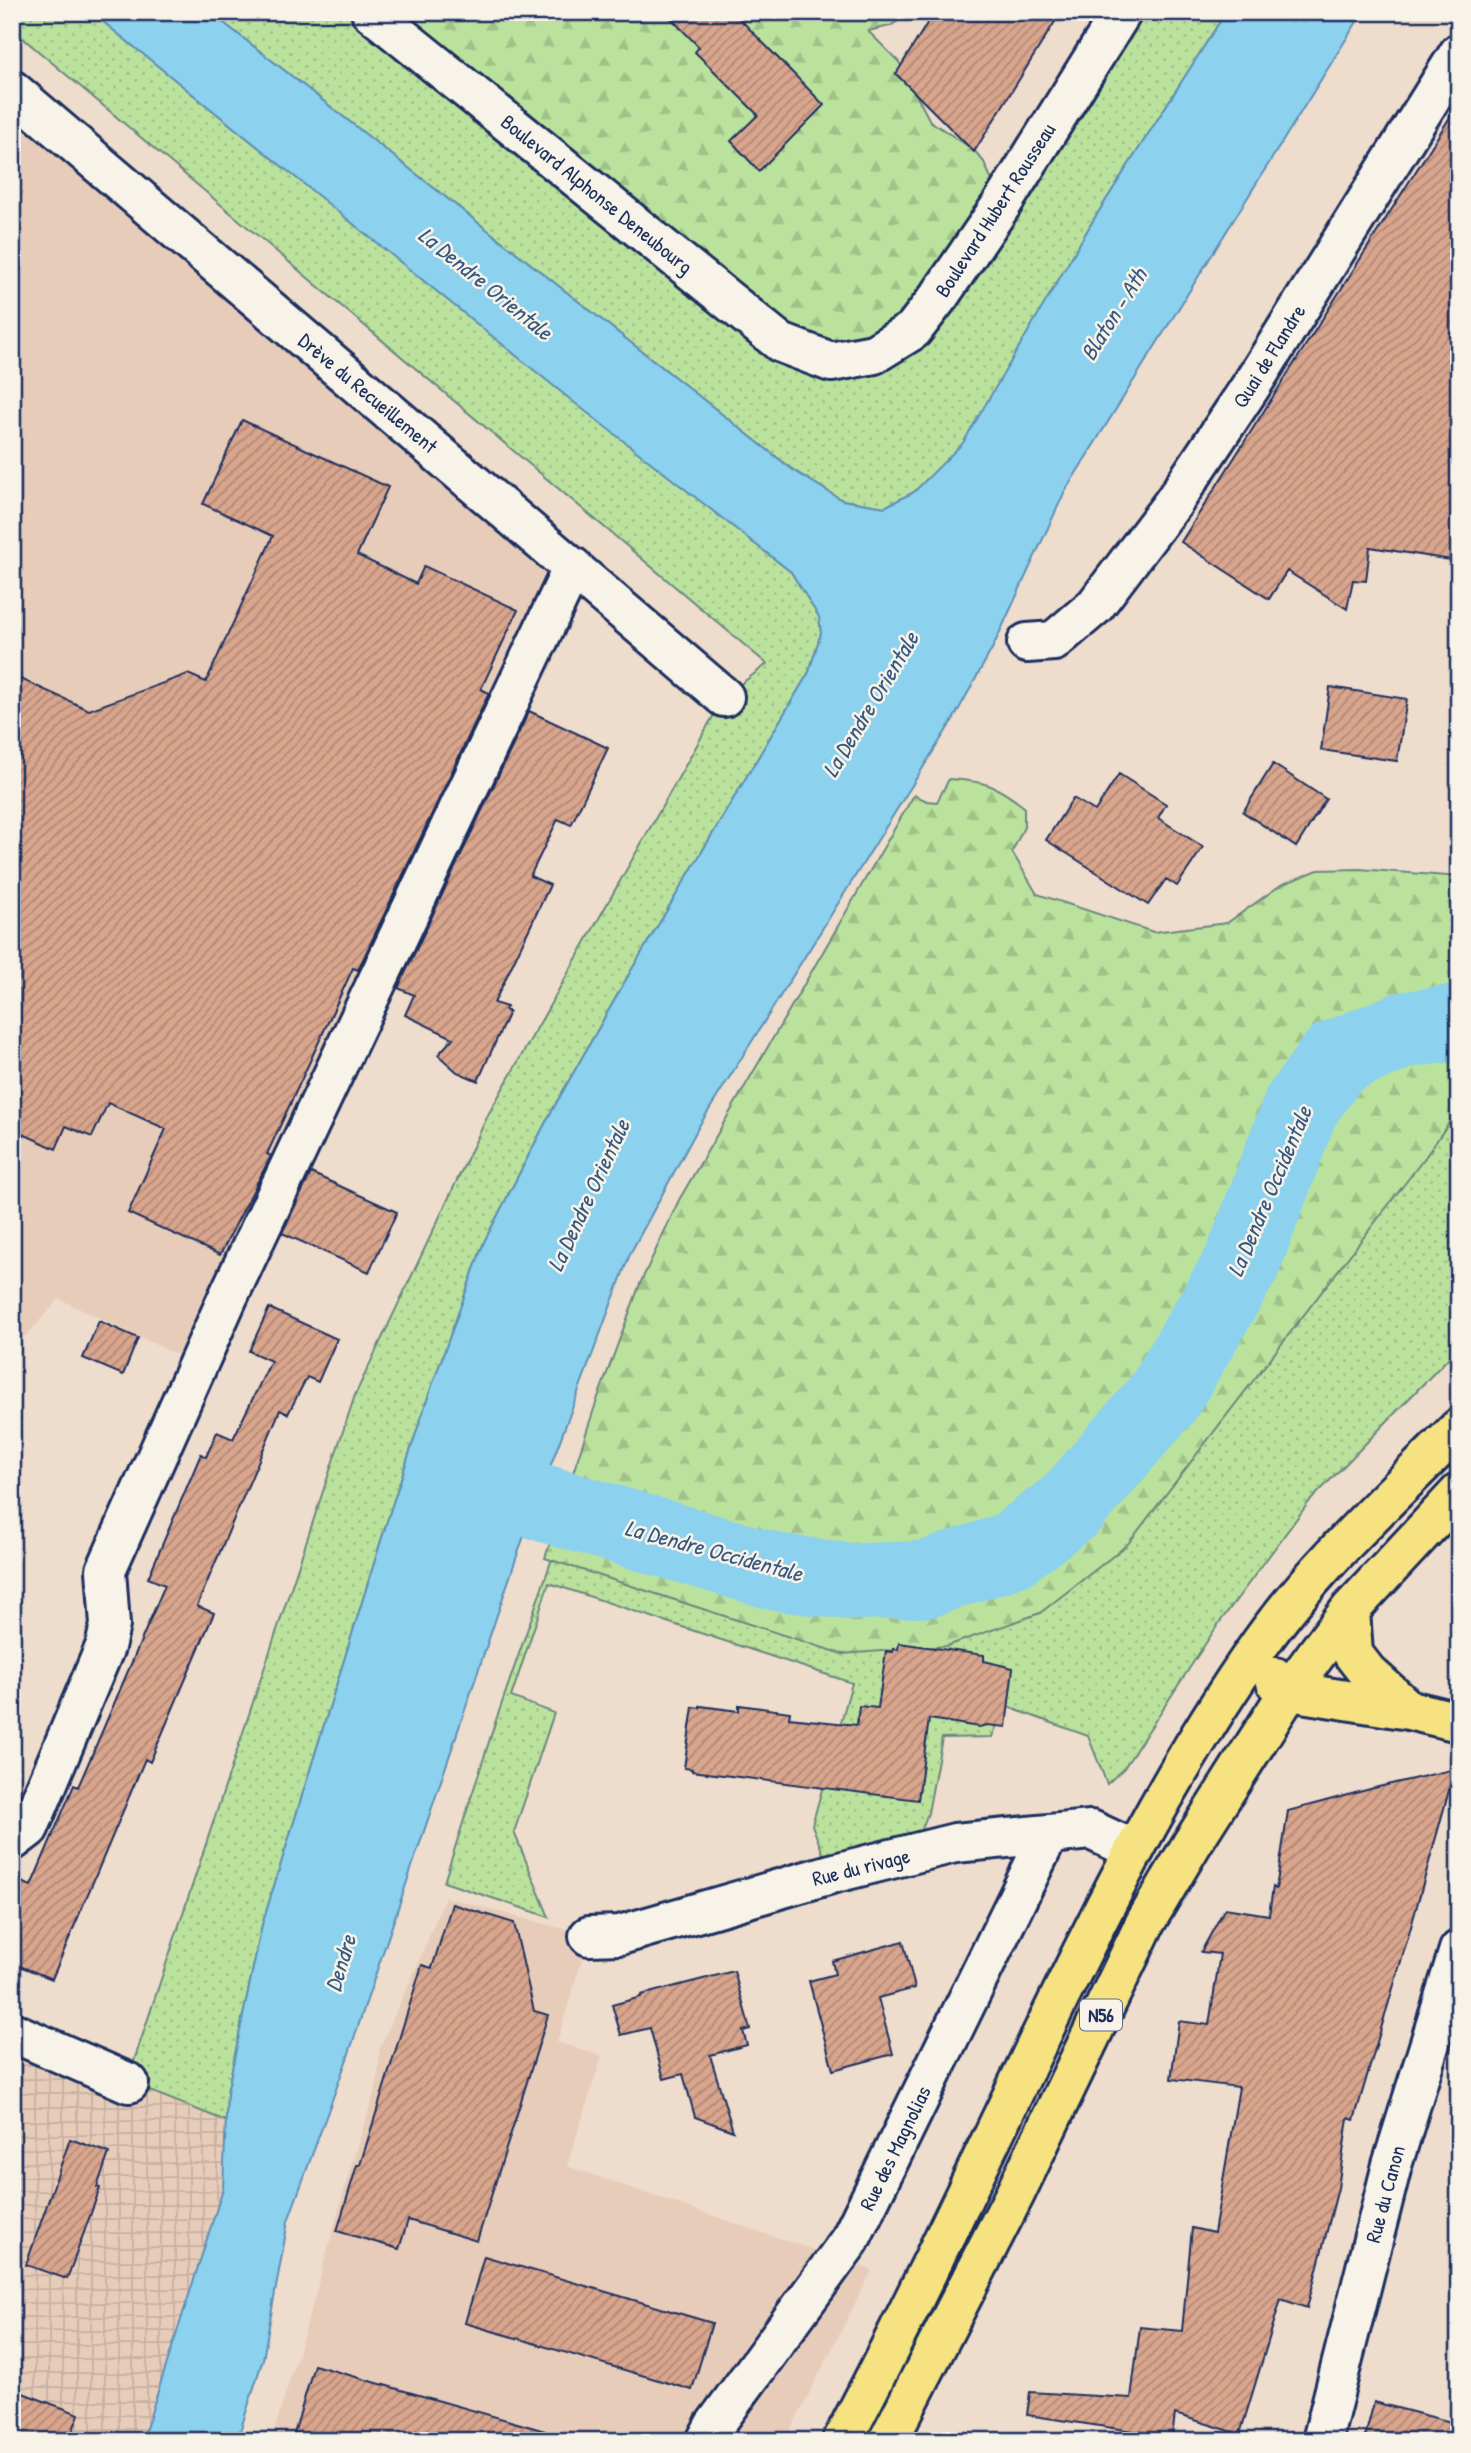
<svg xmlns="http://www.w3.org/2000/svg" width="1471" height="2453" font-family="'Patrick Hand',sans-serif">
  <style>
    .built { fill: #e8ccba }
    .industrial { fill: url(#industrial-grid) }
    .green { fill: url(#green-dots); stroke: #6b887e; stroke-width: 2 }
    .forest { fill: url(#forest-firs); stroke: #6b887e; stroke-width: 2 }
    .water { fill: #8cd1ee; stroke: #5f90b4; stroke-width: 2 }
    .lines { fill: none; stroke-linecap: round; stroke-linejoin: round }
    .river { stroke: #8cd1ee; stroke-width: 77 }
    .building { fill: url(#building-hatch); stroke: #1b2f5e; stroke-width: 2 }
    .minor-casing { stroke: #1b2f5e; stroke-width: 44 }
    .major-casing { stroke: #1b2f5e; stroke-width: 44 }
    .minor { stroke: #f7f3e8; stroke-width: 38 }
    .major { stroke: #f6e281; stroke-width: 38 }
    .labels { text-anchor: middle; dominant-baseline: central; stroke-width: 5; stroke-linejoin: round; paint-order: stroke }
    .shield { fill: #f7f3e8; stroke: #5d6a87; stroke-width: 2 }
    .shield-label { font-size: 19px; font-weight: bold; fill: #1b2f5e }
    .street-label { font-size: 21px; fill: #1b2f5e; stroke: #f7f3e8 }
    .water-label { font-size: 23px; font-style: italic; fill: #375882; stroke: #f7f3e8 }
  </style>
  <defs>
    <pattern id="industrial-grid" width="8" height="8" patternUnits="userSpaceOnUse" patternTransform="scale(1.75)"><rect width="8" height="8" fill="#e8ccba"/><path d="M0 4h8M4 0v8" fill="none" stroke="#c6b0a2"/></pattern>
    <pattern id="green-dots" width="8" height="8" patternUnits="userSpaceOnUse" patternTransform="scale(1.75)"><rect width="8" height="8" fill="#bbe29d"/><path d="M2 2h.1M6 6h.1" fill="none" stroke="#a0c28a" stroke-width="1.8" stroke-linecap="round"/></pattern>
    <pattern id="forest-firs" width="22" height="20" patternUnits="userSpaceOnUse" patternTransform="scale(1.75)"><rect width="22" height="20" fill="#bbe29d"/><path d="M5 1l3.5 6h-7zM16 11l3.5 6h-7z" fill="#a0c28a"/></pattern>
    <pattern id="building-hatch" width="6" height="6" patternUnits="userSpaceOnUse" patternTransform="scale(1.75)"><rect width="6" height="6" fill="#d9a58d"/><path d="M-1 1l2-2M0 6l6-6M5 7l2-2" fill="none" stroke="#af8776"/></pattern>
  </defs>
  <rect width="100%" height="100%" fill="#eedccd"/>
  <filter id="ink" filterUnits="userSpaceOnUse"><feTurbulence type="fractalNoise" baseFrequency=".0143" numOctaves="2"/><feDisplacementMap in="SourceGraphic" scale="14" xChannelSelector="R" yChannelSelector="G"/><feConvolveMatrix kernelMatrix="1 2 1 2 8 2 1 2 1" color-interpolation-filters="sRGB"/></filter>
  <g filter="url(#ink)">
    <path class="built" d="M 12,90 L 573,567 L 188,1360 L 59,1299 L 27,1335 L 12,1341 Z
      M 445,1897 L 589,1936 L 557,2042 L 602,2056 L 567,2166 L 872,2270 L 785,2441 L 271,2441 L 309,2317 L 350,2169 L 377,2084 L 380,2047 L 418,1964 Z"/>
    <path class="industrial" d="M 12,2032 L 226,2121 L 223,2189 L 142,2441 L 12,2441 Z"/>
    <path class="green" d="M 12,12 L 91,12 L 557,388 L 791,572 L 819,616 L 821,633 L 809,672 L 632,969 L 549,1116 L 484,1242 L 429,1394 L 389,1515 L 262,1925 L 227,2093 L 226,2121 L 127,2082 L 355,1395 L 489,1113 L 724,697 L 767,664 L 12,29 Z
      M 210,12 L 371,12 L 874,354 L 1122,12 L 1226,12 L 1094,219 L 964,443 L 914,492 L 885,507 L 842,500 L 793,470 Z
      M 1459,1108 L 1459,1347 L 1309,1502 L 1217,1626 L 1124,1768 L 1107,1784 L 1088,1736 L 1005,1706 L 992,1737 L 942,1738 L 928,1813 L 912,1854 L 831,1874 L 812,1825 L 852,1683 L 549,1583 L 511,1697 L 554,1713 L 514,1832 L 549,1917 L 444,1882 L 495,1723 L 554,1553 L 1426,1156 Z"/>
    <path class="forest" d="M 371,12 L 912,12 L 890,26 L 868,31 L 899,62 L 930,121 L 974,150 L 984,162 L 1002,204 L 940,295 L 831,362 Z
      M 949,779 C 985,781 996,785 1024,807 L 1024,827 L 1012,852 L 1037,894 L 1153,932 L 1227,923 L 1281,885 L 1318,870 L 1359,869 L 1459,877 L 1459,1108 L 1426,1156 L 1127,1545 L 1040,1613 L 947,1646 L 842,1654 L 545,1558 L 596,1403 L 640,1284 L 679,1200 L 914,795 L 927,801 L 937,802 Z"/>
    <path class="water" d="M 91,12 L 210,12 L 793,470 L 842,500 L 885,507 L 914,492 L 963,443 L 1094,219 L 1226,12 L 1363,12 L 1065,491 L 993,647 L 954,718 L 699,1126 L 630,1254 L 520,1547 L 347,2059 L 288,2221 L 263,2359 L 237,2441 L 142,2441 L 223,2189 L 227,2093 L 262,1925 L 389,1515 L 429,1394 L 484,1242 L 549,1116 L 632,969 L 809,672 L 821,633 L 819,617 L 791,572 L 571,400 Z"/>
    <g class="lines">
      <path class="river" d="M 486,1486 L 776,1572 L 853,1582 L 927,1579 L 1012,1550 L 1071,1505 L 1163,1398 L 1242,1263 L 1301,1106 L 1336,1058 L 1404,1030 L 1459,1022"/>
    </g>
    <path class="building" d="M 665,12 L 733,12 L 824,105 L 759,171 L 731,141 L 758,115 L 695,52 L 699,47 Z
      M 934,12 L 1061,12 L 974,152 L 896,74 Z
      M 1459,103 L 1459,509 L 1451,560 L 1370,547 L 1366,581 L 1353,580 L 1347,609 L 1287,571 L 1269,599 L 1181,542 Z
      M 242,420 L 388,487 L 357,555 L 416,584 L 424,566 L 518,610 L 481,689 L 489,693 L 358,970 L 353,968 L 267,1154 L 271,1156 L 220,1255 L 128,1213 L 166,1129 L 108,1103 L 92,1137 L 66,1126 L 56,1149 L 12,1129 L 12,675 L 89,710 L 188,674 L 206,682 L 273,536 L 203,504 Z
      M 1330,687 L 1407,699 L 1397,761 L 1321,750 Z
      M 529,711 L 608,748 L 571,825 L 558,819 L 530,876 L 550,885 L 494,1003 L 507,1007 L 505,1010 L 509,1012 L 478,1081 L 457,1072 L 438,1055 L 453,1038 L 405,1015 L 414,995 L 398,988 Z
      M 1273,764 L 1326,799 L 1296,847 L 1243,812 Z
      M 1119,774 L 1166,804 L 1158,818 L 1203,847 L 1177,886 L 1166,879 L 1148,905 L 1046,840 L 1073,798 L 1095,811 Z
      M 311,1173 L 397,1212 L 369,1272 L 282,1233 Z
      M 269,1308 L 337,1339 L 318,1382 L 307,1377 L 288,1414 L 280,1410 L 197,1606 L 214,1613 L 150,1762 L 145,1759 L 52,1979 L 12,1963 L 12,1878 L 31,1886 L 74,1785 L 78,1787 L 101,1734 L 165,1585 L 148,1578 L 201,1454 L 206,1457 L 217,1432 L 233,1439 L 271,1361 L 249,1351 Z
      M 99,1321 L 138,1338 L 123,1375 L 83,1358 Z
      M 899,1643 L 984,1655 L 984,1661 L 1013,1668 L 1006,1727 L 987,1725 L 979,1727 L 929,1719 L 918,1800 L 692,1771 L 692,1769 L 684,1768 L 693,1707 L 700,1708 L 700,1706 L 739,1711 L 739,1705 L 790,1712 L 789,1718 L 857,1725 L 859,1706 L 878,1708 L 886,1651 L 893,1652 L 893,1649 L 898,1650 Z
      M 1455,1769 L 1409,1934 L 1354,2120 L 1348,2118 L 1338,2188 L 1307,2308 L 1281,2299 L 1240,2434 L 1175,2414 L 1172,2437 L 1027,2415 L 1030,2392 L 1131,2398 L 1140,2327 L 1182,2331 L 1192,2228 L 1214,2233 L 1239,2087 L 1171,2079 L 1179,2021 L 1209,2025 L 1220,1954 L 1201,1952 L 1225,1908 L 1269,1915 L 1273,1887 L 1276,1889 L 1288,1811 L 1374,1788 Z
      M 452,1904 L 514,1923 L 534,2011 L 548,2015 L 477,2241 L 408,2220 L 399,2249 L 337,2231 L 357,2165 L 360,2165 L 422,1965 L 432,1968 Z
      M 903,1941 L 915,1988 L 878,1998 L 893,2054 L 833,2070 L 809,1981 L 835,1974 L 832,1961 Z
      M 734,1971 L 750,2029 L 743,2031 L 747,2045 L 710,2055 L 733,2131 L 695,2117 L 683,2074 L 664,2079 L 650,2028 L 621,2035 L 612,2005 L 641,1997 L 641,1995 Z
      M 70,2139 L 109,2153 L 97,2187 L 100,2188 L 67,2279 L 26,2265 Z
      M 484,2256 L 712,2323 L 692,2390 L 465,2323 Z
      M 314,2365 L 545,2431 L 543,2441 L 292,2441 Z
      M 12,2389 L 79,2414 L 69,2441 L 12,2441 Z
      M 1374,2402 L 1459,2424 L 1459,2441 L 1364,2441 Z"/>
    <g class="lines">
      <g class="minor-casing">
        <path id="minor" d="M 371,12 L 781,343 L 831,362 L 874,354 L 913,330 L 940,295 L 1002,204 L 1122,12
          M 12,90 L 724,697
          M 1027,643 L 1054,641 L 1095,606 L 1173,503 L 1251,386 L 1459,53
          M 12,1841 L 29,1828 L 105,1647 L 110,1625 L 106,1570 L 228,1297 L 573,567
          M 589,1936 L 620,1935 L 831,1874 L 955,1843 L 1091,1830 L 1134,1850
          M 12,2032 L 129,2083
          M 706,2441 L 714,2426 L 850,2240 L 1049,1834
          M 1322,2441 L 1392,2165 L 1459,1950"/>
      </g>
      <g class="major-casing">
        <path id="major" d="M 1350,1610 L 1353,1654 L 1367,1672 L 1409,1710
          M 1275,1677 L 1276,1682 L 1289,1691 L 1409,1710 L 1459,1722
          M 842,2441 C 911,2310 974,2175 1038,2042 C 1104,1905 1172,1769 1260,1644 C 1317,1564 1390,1498 1459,1428
          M 888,2441 L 1015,2194 L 1145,1923 L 1193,1842 L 1289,1691 L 1317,1653 L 1350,1610 L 1459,1493"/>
      </g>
      <use href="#minor" class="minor"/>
      <use href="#major" class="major"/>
    </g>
  </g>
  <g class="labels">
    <rect class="shield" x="1080" y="1999.5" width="42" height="31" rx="5"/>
    <g class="shield-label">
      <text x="1101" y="2015">N56</text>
    </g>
    <g class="street-label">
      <text transform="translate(597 194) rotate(39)">Boulevard Alphonse Deneubourg</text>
      <text transform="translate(995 210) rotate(-57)">Boulevard Hubert Rousseau</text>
      <text transform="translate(1269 356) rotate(-58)">Quai de Flandre</text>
      <text transform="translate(368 393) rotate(40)">Drève du Recueillement</text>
      <text transform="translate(861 1867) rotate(-14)">Rue du rivage</text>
      <text transform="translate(895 2148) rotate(-64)">Rue des Magnolias</text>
      <text transform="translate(1385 2194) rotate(-75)">Rue du Canon</text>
    </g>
    <g class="water-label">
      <text transform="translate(486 283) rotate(39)">La Dendre Orientale</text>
      <text transform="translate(1113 314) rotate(-58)">Blaton - Ath</text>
      <text transform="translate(870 704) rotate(-59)">La Dendre Orientale</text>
      <text transform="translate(1269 1191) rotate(-67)">La Dendre Occidentale</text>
      <text transform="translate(588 1195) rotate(-65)">La Dendre Orientale</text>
      <text transform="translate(714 1550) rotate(15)">La Dendre Occidentale</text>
      <text transform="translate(340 1963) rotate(-73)">Dendre</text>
    </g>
  </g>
  <rect width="1471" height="2453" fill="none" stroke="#f7f3e8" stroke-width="42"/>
  <rect x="21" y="21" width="1429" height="2411" fill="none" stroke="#1b2f5e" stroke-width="2.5" filter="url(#ink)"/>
</svg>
